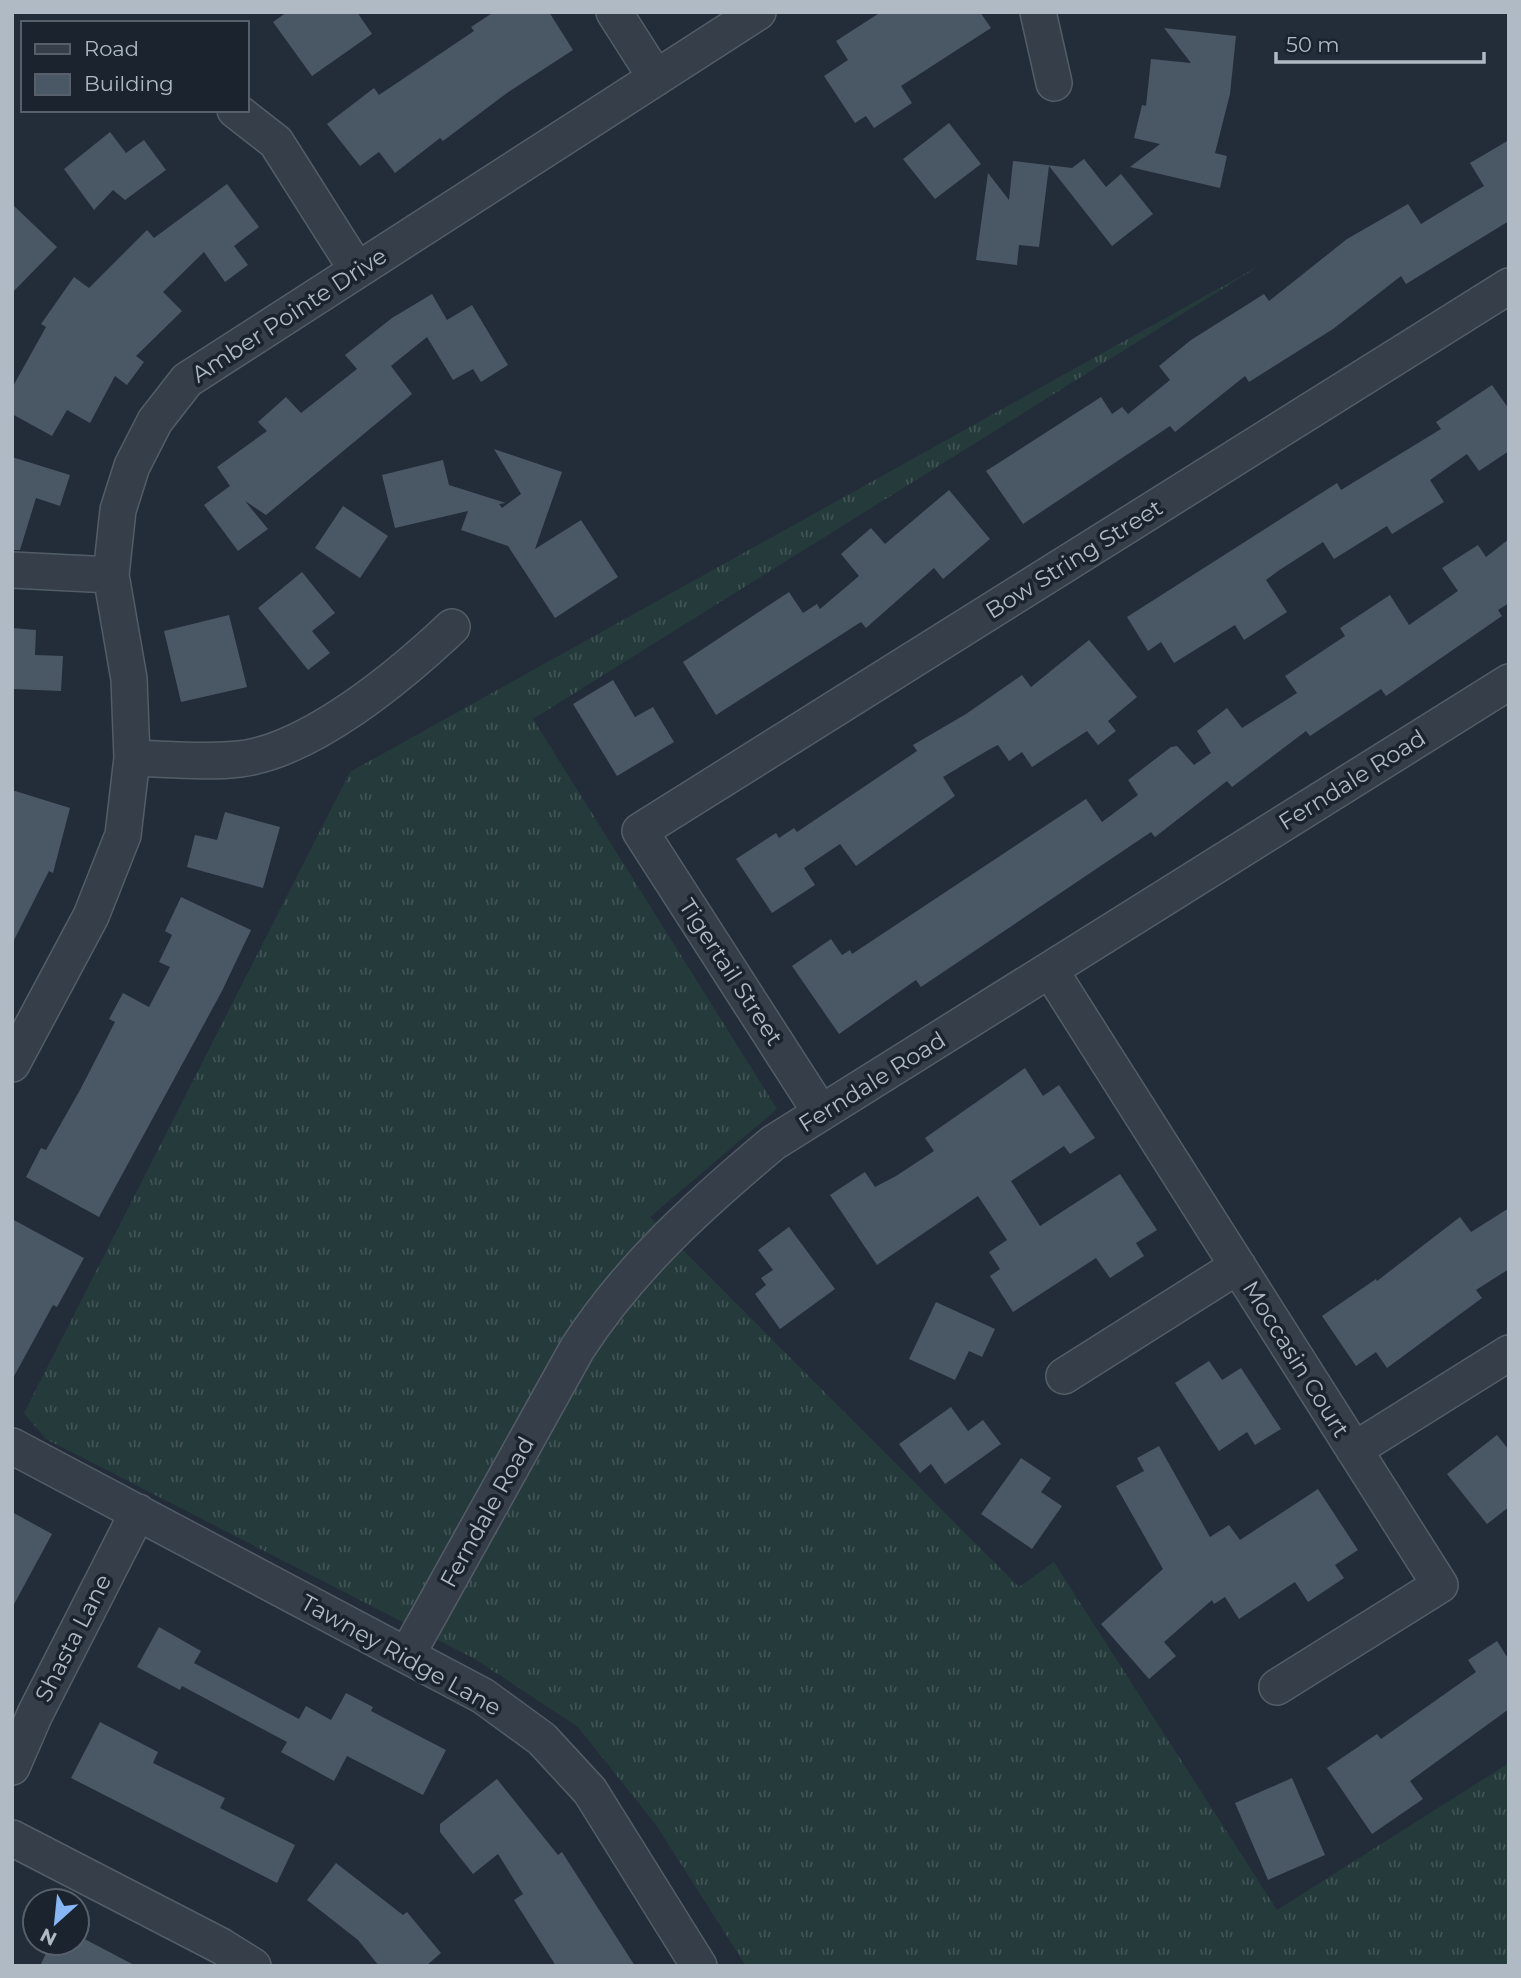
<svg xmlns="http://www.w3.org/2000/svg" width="1521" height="1978" font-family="Montserrat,sans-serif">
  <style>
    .grass { fill: url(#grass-tufts) }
    .building { fill: #4a5765 }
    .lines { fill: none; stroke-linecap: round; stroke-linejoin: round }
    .minor-casing { stroke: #535d67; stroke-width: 38 }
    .minor { stroke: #363f49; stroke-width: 35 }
    .labels { text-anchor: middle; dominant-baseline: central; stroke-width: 7; stroke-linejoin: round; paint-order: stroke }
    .street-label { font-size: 23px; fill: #b0bac5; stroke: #1b242e }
  </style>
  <defs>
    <pattern id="grass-tufts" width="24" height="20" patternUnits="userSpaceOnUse" patternTransform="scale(1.75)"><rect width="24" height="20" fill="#253a3b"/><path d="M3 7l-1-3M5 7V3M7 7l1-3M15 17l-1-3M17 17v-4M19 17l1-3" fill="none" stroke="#425456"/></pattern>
  </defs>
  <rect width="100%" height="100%" fill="#222d39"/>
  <path class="grass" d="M 1259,266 L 533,719 L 777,1109 L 650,1217 L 1019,1587 L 1054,1562 L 1277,1910 L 1509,1763 L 1509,1966 L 746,1966 L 656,1825 L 578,1727 L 475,1659 L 46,1439 L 24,1413 L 350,772 Z"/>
  <path class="building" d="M 287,12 L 357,12 L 372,34 L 312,76 L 273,22 Z
    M 494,12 L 549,12 L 573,50 L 507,93 L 443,141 L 440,138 L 395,173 L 379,152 L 360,166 L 327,124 L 374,88 L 379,95 L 474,31 L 471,27 Z
    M 881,12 L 980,12 L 991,28 L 901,86 L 912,103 L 874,128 L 866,116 L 855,123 L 824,76 L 848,60 L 836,41 Z
    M 1164,28 L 1236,36 L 1230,94 L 1215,153 L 1227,156 L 1220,188 L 1130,167 L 1160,144 L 1134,138 L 1142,105 L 1146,106 L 1151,59 L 1191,63 Z
    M 949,123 L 981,164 L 935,199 L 903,159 Z
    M 110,132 L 126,153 L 144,140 L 166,170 L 125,200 L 113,190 L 94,210 L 64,169 Z
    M 1509,140 L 1509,221 L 1406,284 L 1401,276 L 1333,329 L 1249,382 L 1245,376 L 1175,432 L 1170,426 L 1023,524 L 986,471 L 1101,397 L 1112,414 L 1122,407 L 1128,414 L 1170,380 L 1159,366 L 1191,340 L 1264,294 L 1269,301 L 1347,239 L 1408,204 L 1421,224 L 1462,199 L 1484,186 L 1470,163 Z
    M 1084,159 L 1106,187 L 1121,174 L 1153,214 L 1112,246 L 1049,166 L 1039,247 L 1019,245 L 1017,265 L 976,260 L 988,173 L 1009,200 L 1013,161 L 1072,168 Z
    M 227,184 L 259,227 L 234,246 L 248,265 L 225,282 L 204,252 L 163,292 L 182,311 L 136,356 L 144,362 L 127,385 L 115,376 L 90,423 L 67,410 L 52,436 L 12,414 L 12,388 L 46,327 L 41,324 L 74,277 L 89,288 L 147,230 L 154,238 Z
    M 12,204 L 57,247 L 12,293 Z
    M 432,294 L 447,320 L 472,305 L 508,365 L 481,382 L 473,369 L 453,380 L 427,337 L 391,366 L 412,394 L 266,515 L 245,501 L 268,529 L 238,551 L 204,505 L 230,486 L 217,467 L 267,431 L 258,422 L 286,397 L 301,413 L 357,369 L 345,355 L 392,318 Z
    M 1492,385 L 1509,409 L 1509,451 L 1479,471 L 1467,454 L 1430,480 L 1444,502 L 1392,534 L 1387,526 L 1334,559 L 1323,542 L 1278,571 L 1266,580 L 1287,612 L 1244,640 L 1235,625 L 1174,663 L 1161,642 L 1148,651 L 1127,617 L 1337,483 L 1341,490 L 1441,429 L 1436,422 Z
    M 494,449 L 562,472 L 535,549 L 581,520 L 618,577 L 555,618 L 508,546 L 461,530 L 468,511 L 395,528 L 382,475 L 443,460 L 449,485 L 506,503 L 499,504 L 502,508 L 521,494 Z
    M 12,457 L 70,475 L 60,506 L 36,498 L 20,550 L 12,550 Z
    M 949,490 L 990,539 L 943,579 L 934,568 L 866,628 L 861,622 L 716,715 L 683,662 L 789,592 L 803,613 L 817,604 L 820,609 L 859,576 L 841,554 L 871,528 L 885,544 Z
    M 343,506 L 388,536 L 360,578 L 315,548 Z
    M 1509,539 L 1509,603 L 1498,610 L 1502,616 L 1386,696 L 1381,689 L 1310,736 L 1306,731 L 1232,787 L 1227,781 L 1155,837 L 1151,832 L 921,987 L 916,980 L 839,1034 L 792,966 L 831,939 L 842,955 L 850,950 L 852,954 L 1086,799 L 1102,822 L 1138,795 L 1128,780 L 1171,747 L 1177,746 L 1194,765 L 1211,753 L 1197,731 L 1227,708 L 1242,728 L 1297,693 L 1285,676 L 1345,636 L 1340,628 L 1390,595 L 1409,625 L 1458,591 L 1442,568 L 1478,545 L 1486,557 Z
    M 302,572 L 335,613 L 312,631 L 330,653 L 308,670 L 258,608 Z
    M 229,615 L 247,687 L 181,702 L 164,631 Z
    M 12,628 L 36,630 L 35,655 L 63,656 L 61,691 L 12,689 Z
    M 1089,640 L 1137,697 L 1108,721 L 1116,731 L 1098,745 L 1087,731 L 1032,767 L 1022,752 L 1009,761 L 998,745 L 990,749 L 943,777 L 955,796 L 856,866 L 840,844 L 804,868 L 815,885 L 772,913 L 736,859 L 776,833 L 779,838 L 794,828 L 797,832 L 917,751 L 913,745 L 966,714 L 1022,675 L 1031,687 Z
    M 613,680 L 635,717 L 653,707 L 674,742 L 617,776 L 573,704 Z
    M 12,790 L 70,808 L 53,873 L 49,871 L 12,944 Z
    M 225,812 L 280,827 L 263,888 L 187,867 L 195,835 L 217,840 Z
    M 181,897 L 251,930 L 222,991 L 99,1217 L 26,1177 L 41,1148 L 46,1150 L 80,1090 L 115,1022 L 109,1019 L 123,993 L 149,1007 L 170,967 L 159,962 L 172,935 L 165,931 Z
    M 1025,1068 L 1043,1096 L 1059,1085 L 1095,1138 L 1070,1154 L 1064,1146 L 1011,1181 L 1040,1226 L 1120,1174 L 1157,1230 L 1136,1243 L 1144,1256 L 1110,1278 L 1096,1258 L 1013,1312 L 990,1276 L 1000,1269 L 989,1252 L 1007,1240 L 978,1196 L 877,1265 L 830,1195 L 865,1172 L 875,1187 L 896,1176 L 934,1151 L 925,1138 Z
    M 1509,1208 L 1509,1269 L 1476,1290 L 1482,1298 L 1387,1368 L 1376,1352 L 1356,1366 L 1322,1316 L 1376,1279 L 1377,1281 L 1460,1217 L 1471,1232 Z
    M 12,1219 L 84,1258 L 57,1307 L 53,1305 L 12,1380 Z
    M 789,1227 L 835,1289 L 780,1329 L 755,1294 L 766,1285 L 761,1278 L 773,1270 L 758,1250 Z
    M 936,1302 L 995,1329 L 982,1357 L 969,1351 L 955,1380 L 909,1359 Z
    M 1209,1361 L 1222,1380 L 1241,1368 L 1281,1429 L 1255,1445 L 1247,1432 L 1219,1451 L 1175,1383 Z
    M 951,1407 L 968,1431 L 983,1420 L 1001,1444 L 945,1484 L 931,1464 L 920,1473 L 899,1444 Z
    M 1497,1435 L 1509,1450 L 1509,1507 L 1487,1524 L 1447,1474 Z
    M 1159,1446 L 1210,1537 L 1229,1525 L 1240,1540 L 1318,1489 L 1358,1550 L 1335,1565 L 1344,1578 L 1308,1602 L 1295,1582 L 1239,1619 L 1225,1597 L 1214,1604 L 1212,1600 L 1164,1642 L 1176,1656 L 1149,1679 L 1101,1624 L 1163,1569 L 1116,1486 L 1144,1471 L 1137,1458 Z
    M 1021,1458 L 1051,1478 L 1041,1492 L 1062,1506 L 1032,1549 L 981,1514 Z
    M 12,1512 L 52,1534 L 12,1608 Z
    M 159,1627 L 201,1651 L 194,1663 L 299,1719 L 306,1706 L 331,1720 L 346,1693 L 373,1707 L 371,1711 L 446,1750 L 423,1795 L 347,1756 L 334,1781 L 281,1752 L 287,1742 L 182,1686 L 180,1690 L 137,1667 Z
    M 1497,1641 L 1509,1660 L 1509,1709 L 1410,1781 L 1423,1799 L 1372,1834 L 1327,1768 L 1377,1734 L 1381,1739 L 1476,1672 L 1468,1660 Z
    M 100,1722 L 158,1752 L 153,1763 L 225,1798 L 220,1808 L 295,1845 L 277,1883 L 71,1778 Z
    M 1292,1778 L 1325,1855 L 1268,1880 L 1235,1803 Z
    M 497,1779 L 558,1855 L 562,1852 L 635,1966 L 556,1966 L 514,1900 L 523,1894 L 498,1854 L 473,1874 L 440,1832 L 440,1824 Z
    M 336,1863 L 403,1915 L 407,1912 L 441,1953 L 426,1966 L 379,1966 L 358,1940 L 307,1900 Z
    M 77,1935 L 136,1966 L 40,1966 L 51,1943 L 77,1943 Z"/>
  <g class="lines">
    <g class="minor-casing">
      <path id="minor" d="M 614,12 L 656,78
        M 1038,12 L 1054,83
        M 235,110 L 276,142 L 357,270
        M 12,570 L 111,575
        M 132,758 C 167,759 205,763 240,759 C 312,750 401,675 452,627
        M 1050,970 L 1440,1585 L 1277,1687
        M 12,1064 L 91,916 L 123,835 L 132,758 L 129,679 L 111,575 L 118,510 L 132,466 L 155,421 L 187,380 L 758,12
        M 821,1113 L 640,831 L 1509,286
        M 1064,1376 L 1238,1266
        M 12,1446 L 483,1696 L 542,1739 L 590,1791 L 699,1966
        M 1354,1450 L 1509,1353
        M 407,1655 L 577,1349 C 629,1268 699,1205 773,1143 L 1509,682
        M 12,1767 L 35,1714 L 138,1512
        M 12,1838 L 221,1946 L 253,1966"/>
    </g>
    <use href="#minor" class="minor"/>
  </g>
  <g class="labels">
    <g class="street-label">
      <text transform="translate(289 315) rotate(-33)">Amber Pointe Drive</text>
      <text transform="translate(1074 559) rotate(-32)">Bow String Street</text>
      <text transform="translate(1352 780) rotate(-32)">Ferndale Road</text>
      <text transform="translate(731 972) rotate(57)">Tigertail Street</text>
      <text transform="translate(872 1082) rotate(-32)">Ferndale Road</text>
      <text transform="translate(1296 1359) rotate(58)">Moccasin Court</text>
      <text transform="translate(487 1512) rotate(-61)">Ferndale Road</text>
      <text transform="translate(73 1638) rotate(-63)">Shasta Lane</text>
      <text transform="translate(401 1655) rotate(29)">Tawney Ridge Lane</text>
    </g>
  </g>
  <rect width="1521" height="1978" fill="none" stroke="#b0bac5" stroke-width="28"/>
  <rect x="21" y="21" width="228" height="91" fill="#1b242e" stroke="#57606a" stroke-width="2"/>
  <rect x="35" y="44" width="35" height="10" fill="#363f49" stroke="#57606a" stroke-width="2"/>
  <text x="84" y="56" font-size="21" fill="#b0bac5">Road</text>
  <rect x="35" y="74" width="35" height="21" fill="#4a5765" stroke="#57606a" stroke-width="2"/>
  <text x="84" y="91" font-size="21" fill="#b0bac5">Building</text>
  <g transform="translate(56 1922) rotate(207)"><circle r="33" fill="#1b242e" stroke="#57606a" stroke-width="2"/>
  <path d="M0-5L12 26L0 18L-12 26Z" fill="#86b6f4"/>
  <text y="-10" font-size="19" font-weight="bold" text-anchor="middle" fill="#b0bac5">N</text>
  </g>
  <path d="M1276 52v10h208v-10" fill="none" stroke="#b0bac5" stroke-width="3.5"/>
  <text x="1286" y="52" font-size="21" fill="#b0bac5" stroke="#1b242e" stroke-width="5" paint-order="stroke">50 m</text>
</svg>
